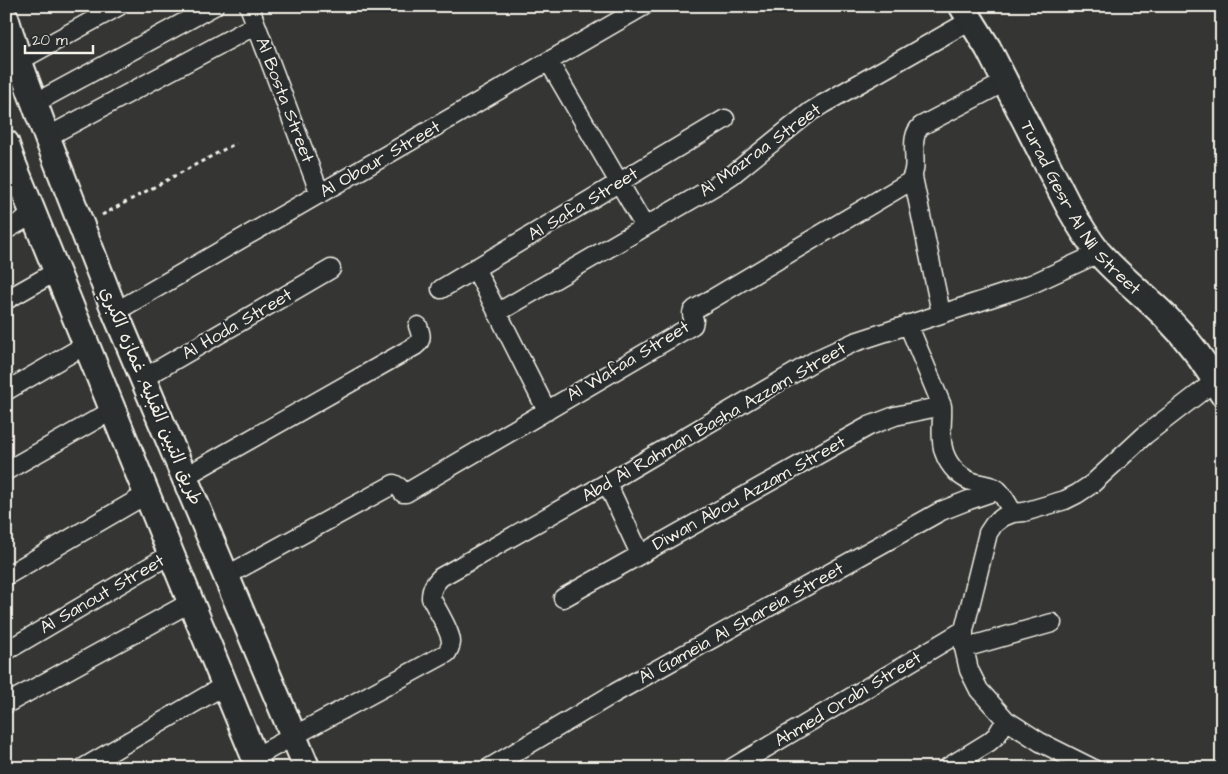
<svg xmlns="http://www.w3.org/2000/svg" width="1228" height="774" font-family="'Architects Daughter','Playpen Sans Arabic',sans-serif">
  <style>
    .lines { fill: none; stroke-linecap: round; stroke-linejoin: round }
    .street-casing { stroke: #f4f1e8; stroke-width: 21 }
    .secondary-casing { stroke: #f4f1e8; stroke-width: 29 }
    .path { stroke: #f4f1e8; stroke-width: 3; stroke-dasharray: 4 4; stroke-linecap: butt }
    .street { stroke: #2a2d2e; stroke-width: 18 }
    .secondary { stroke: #2a2d2e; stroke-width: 25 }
    .labels { text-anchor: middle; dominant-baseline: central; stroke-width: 4; stroke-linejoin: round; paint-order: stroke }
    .street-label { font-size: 18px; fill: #f4f1e8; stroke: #2a2d2e }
  </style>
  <rect width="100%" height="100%" fill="#353634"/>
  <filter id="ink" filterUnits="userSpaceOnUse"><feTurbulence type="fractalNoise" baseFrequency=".02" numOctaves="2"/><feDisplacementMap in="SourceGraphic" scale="10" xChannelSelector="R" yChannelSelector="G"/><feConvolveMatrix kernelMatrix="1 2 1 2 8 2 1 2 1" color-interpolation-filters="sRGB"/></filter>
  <g filter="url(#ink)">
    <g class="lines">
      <g class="street-casing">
        <path id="street" d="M 249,6 L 320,194
          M 19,61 L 119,6
          M 549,62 L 645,227
          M 35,103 L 214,6
          M 47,137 L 256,25
          M 913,177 L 941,313
          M 6,230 L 34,214
          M 475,268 L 547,411
          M 441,289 L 725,119
          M 6,300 L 57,271
          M 115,312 L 644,6
          M 497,313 L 720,183 L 732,175 L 810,112 L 823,104 L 971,20
          M 908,324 L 942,406 C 943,421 939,437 944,452 C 949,467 961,479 976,483 C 983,485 992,485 998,490 C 1004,496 1009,506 1013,513
          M 142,379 L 331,269
          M 6,391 L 87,344
          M 6,471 L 113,410
          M 184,477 L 415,346 C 423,340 421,334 418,326
          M 607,483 L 640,554
          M 6,576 L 147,494
          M 226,576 L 394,484 L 399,487 L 403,493 L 406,493 L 693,325 L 694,320 C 692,315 690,313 695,309 L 909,182 C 922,165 906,140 921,126 L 1005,82
          M 563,598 L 869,426 L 895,416 L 942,406
          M 964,648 L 1052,623
          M 6,651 L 171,554
          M 6,704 L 191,602
          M 255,757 L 447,653 C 449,649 451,646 451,642 C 451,632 436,608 431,598 C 431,588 435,583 441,577 L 607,483 L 818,359 L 855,342 L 1012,291 L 1034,283 L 1099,253
          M 83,768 L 225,685
          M 489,768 L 613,694 L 941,511 L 969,500 L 998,490
          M 732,768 L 964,630
          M 947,768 L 989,742 L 997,735 L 1006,720
          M 1092,768 L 1040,742 L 1006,720 L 979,690 L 969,670 L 964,648 L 964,630 L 988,533 L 994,524 L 1003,517 L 1013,513 L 1024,512 L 1065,500 L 1077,494 L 1092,484 L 1145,435 L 1215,381"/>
      </g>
      <g class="secondary-casing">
        <g id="secondary">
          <path id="s1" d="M 962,6 L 988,48 L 1069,207 C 1078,223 1087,238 1098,252 C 1118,275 1143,294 1165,316 C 1188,339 1207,365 1222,393"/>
          <path d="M 6,19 L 19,61 L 47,137 L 115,312 L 307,768"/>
          <path d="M 6,143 L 12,161 L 171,554 L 259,768"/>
        </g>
      </g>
      <path class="path" d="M 102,215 L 236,143"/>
      <use href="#street" class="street"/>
      <use href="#secondary" class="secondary"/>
    </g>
  </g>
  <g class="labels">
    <g class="street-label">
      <text transform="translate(285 100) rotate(69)">Al Bosta Street</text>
      <text transform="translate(760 150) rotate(-36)">Al Mazraa Street</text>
      <text transform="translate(380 159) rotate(-30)">Al Obour Street</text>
      <text transform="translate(583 204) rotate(-31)">Al Safa Street</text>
      <text stroke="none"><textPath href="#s1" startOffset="235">Turad Gesr Al Nil Street</textPath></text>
      <text transform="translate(237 324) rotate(-30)">Al Hoda Street</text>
      <text transform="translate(628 361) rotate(-31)">Al Wafaa Street</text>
      <text transform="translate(151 396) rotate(67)">طريق التبين القبليه, غمازه الكبري</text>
      <text transform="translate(714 422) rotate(-30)">Abd Al Rahman Basha Azzam Street</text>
      <text transform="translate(749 493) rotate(-29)">Diwan Abou Azzam Street</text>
      <text transform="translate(102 594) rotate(-30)">Al Sanout Street</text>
      <text transform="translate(741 623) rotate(-29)">Al Gameia Al Shareia Street</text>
      <text transform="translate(848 699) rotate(-31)">Ahmed Orabi Street</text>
    </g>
  </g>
  <rect width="1228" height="774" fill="none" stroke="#2a2d2e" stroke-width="25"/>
  <rect x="12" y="12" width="1203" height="749" fill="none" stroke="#f4f1e8" stroke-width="2" filter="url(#ink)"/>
  <path d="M25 45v8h68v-8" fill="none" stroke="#f4f1e8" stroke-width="2.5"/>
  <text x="32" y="45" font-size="15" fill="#f4f1e8" stroke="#2a2d2e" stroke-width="4" paint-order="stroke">20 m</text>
</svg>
